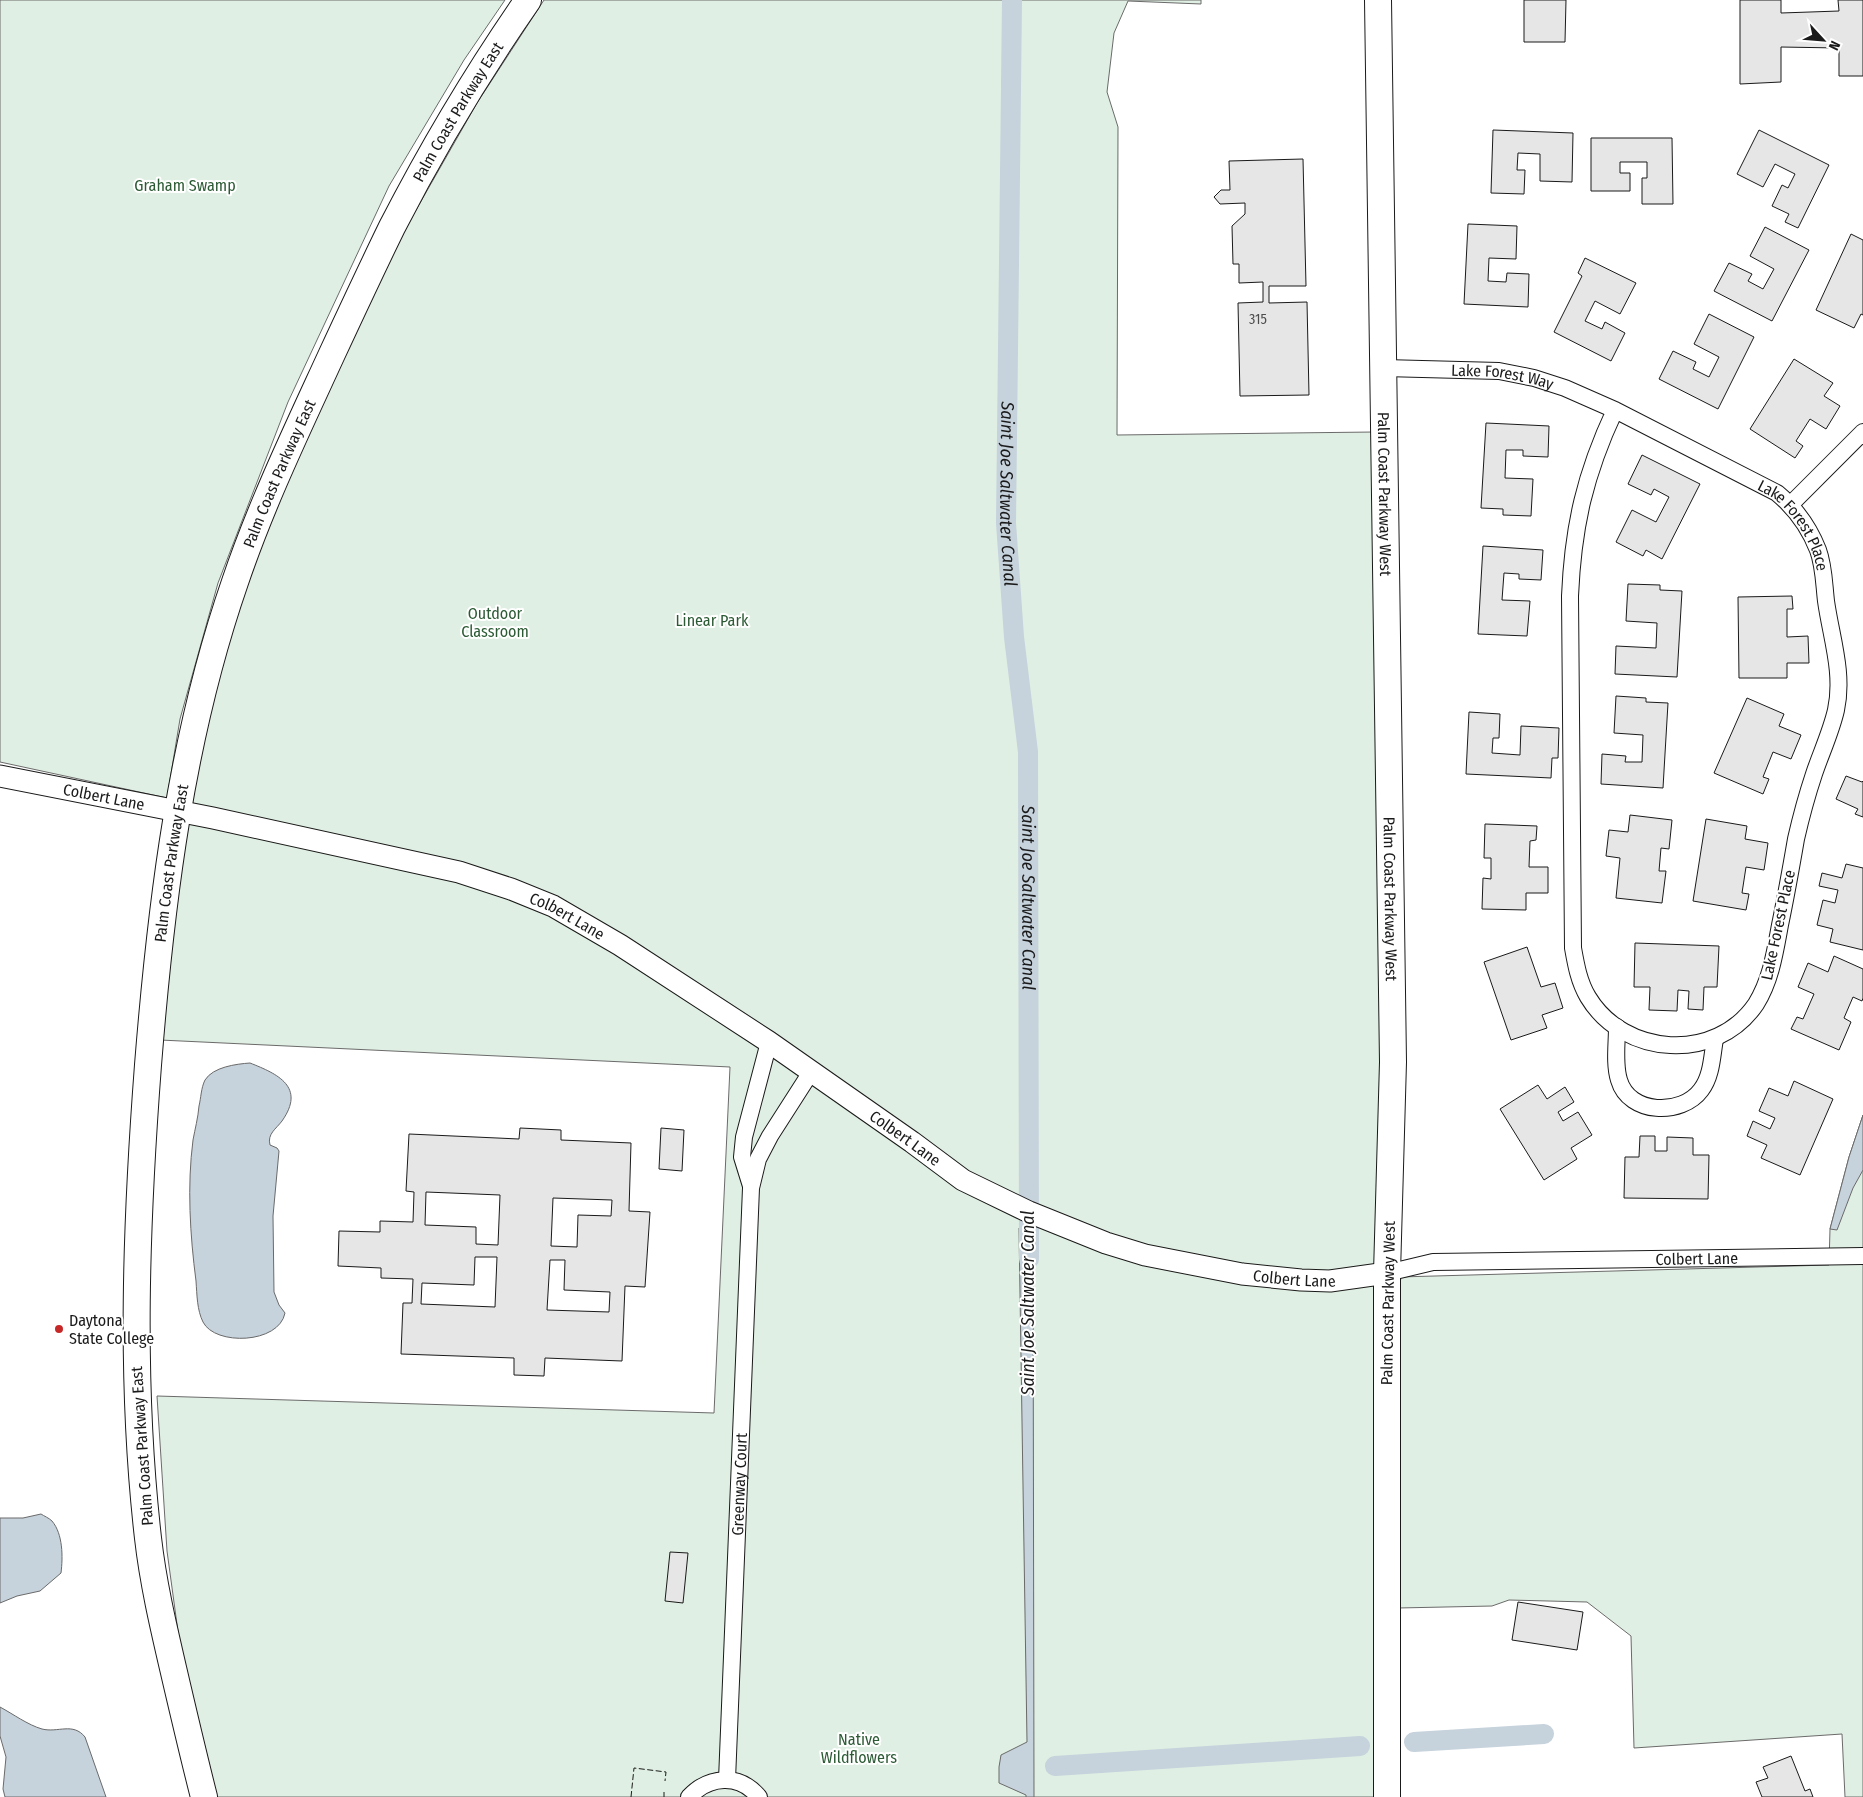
<svg xmlns="http://www.w3.org/2000/svg" width="1863" height="1797" font-family="'Fira Sans Condensed',sans-serif">
  <style>
    .green { fill: #e0efe3; stroke: #6a6a6a }
    .water { fill: #c6d2dc; stroke: #6a6a6a }
    .lines { fill: none; stroke-linecap: round; stroke-linejoin: round }
    .canal { stroke: #c6d2dc; stroke-width: 20 }
    .building { fill: #e6e6e6; stroke: #1a1a1a; fill-rule: evenodd }
    .minor-casing { stroke: #1a1a1a; stroke-width: 18 }
    .tertiary-casing { stroke: #1a1a1a; stroke-width: 23 }
    .primary-casing { stroke: #1a1a1a; stroke-width: 28 }
    .minor { stroke: #fff; stroke-width: 16 }
    .tertiary { stroke: #fff; stroke-width: 21 }
    .primary { stroke: #fff; stroke-width: 26 }
    .fence { stroke: #1a1a1a; stroke-width: 1; stroke-dasharray: 6 2.5; stroke-linecap: butt }
    .poi-dot { fill: #c62828; stroke: #fff; stroke-width: 2 }
    .labels { text-anchor: middle; dominant-baseline: central; stroke-width: 4; stroke-linejoin: round; paint-order: stroke }
    .number-label { font-size: 14px; fill: #4d4d4d }
    .street-label { font-size: 16px; fill: #1a1a1a; stroke: #fff }
    .park-label { font-size: 16px; fill: #2b5a34; stroke: #fff }
    .poi-label { font-size: 16px; fill: #1a1a1a; stroke: #fff; text-anchor: start }
    .water-label { font-size: 18px; font-style: italic; fill: #1a1a1a; stroke: #fff }
  </style>
  <rect width="100%" height="100%" fill="#fff"/>
  <path class="green" d="M 0,0 L 505,0 L 464,60 L 389,186 L 288,402 L 218,583 L 180,719 L 167,798 L 0,762 Z
    M 544,0 L 1201,0 L 1201,4 L 1128,1 L 1114,33 L 1107,92 L 1118,127 L 1117,435 L 1374,432 L 1384,1083 L 1375,1797 L 217,1797 L 179,1639 L 167,1551 L 157,1396 L 714,1413 L 730,1067 L 160,1040 L 189,795 L 247,570 L 312,420 L 400,238 L 477,103 Z
    M 1863,1115 L 1863,1797 L 1845,1797 L 1842,1734 L 1634,1748 L 1631,1636 L 1587,1602 L 1509,1600 L 1492,1606 L 1398,1608 L 1398,1281 L 1401,1280 L 1399,1277 L 1829,1265 L 1830,1229 L 1849,1157 Z"/>
  <path class="water" d="M 250,1063 C 278,1074 306,1087 282,1121 C 276,1129 267,1134 270,1145 L 277,1148 L 279,1151 L 273,1216 L 274,1292 L 279,1305 L 285,1313 C 279,1344 215,1346 203,1322 C 197,1310 197,1295 196,1281 C 190,1235 187,1186 193,1140 C 195,1129 198,1118 199,1106 C 201,1098 201,1088 205,1080 C 213,1067 236,1064 250,1063 Z
    M 1863,1115 L 1863,1170 L 1853,1188 L 1837,1230 L 1830,1229 L 1849,1157 Z
    M 1019,1228 L 1033,1233 L 1034,1797 L 1026,1797 L 1026,1795 L 999,1783 L 999,1767 L 1001,1755 L 1027,1742 Z
    M 41,1514 C 44,1516 49,1518 52,1521 C 63,1534 63,1557 61,1573 L 40,1591 L 17,1596 L 0,1603 L 0,1518 L 23,1518 Z
    M 0,1707 C 13,1714 28,1725 42,1729 C 58,1733 73,1722 85,1737 L 106,1797 L 5,1797 L 3,1789 L 6,1757 L 0,1736 Z"/>
  <g class="lines">
    <g class="canal">
      <path id="s1" d="M 1012,0 L 1006,523 L 1014,637 L 1028,752 L 1029,1259"/>
      <path d="M 1414,1742 L 1544,1734"/>
      <path d="M 1055,1766 L 1360,1746"/>
    </g>
  </g>
  <path class="building" d="M 1524,0 L 1566,0 L 1565,42 L 1524,42 Z
    M 1740,0 L 1781,0 L 1781,13 L 1839,11 L 1838,0 L 1863,0 L 1863,76 L 1839,76 L 1839,48 L 1781,47 L 1781,82 L 1740,84 Z
    M 1493,130 L 1573,133 L 1572,182 L 1540,181 L 1540,154 L 1518,153 L 1517,170 L 1525,170 L 1524,194 L 1491,193 Z
    M 1759,130 L 1829,165 L 1798,228 L 1785,222 L 1789,214 L 1772,206 L 1782,185 L 1788,188 L 1795,174 L 1775,164 L 1763,187 L 1737,174 Z
    M 1591,138 L 1672,138 L 1673,204 L 1642,204 L 1642,178 L 1647,178 L 1647,162 L 1620,162 L 1620,173 L 1630,173 L 1630,191 L 1591,191 Z
    M 1303,159 L 1306,286 L 1269,286 L 1269,303 L 1307,302 L 1309,395 L 1240,396 L 1238,303 L 1263,302 L 1263,282 L 1239,283 L 1239,264 L 1233,264 L 1232,226 L 1245,214 L 1245,203 L 1220,204 L 1214,197 L 1221,190 L 1230,190 L 1229,161 Z
    M 1468,224 L 1517,226 L 1516,259 L 1489,258 L 1488,281 L 1506,282 L 1507,273 L 1529,274 L 1528,307 L 1464,304 Z
    M 1765,227 L 1809,250 L 1772,321 L 1714,291 L 1729,263 L 1752,274 L 1748,281 L 1763,289 L 1774,269 L 1750,256 Z
    M 1851,234 L 1863,240 L 1863,315 L 1861,314 L 1854,328 L 1816,310 Z
    M 1585,258 L 1636,283 L 1620,314 L 1595,301 L 1585,321 L 1602,329 L 1605,322 L 1625,333 L 1611,361 L 1554,332 L 1582,276 L 1578,273 Z
    M 1709,314 L 1754,337 L 1718,409 L 1659,379 L 1673,351 L 1696,362 L 1693,369 L 1709,377 L 1719,357 L 1694,344 Z
    M 1794,359 L 1833,383 L 1824,396 L 1840,406 L 1826,429 L 1810,419 L 1796,441 L 1803,446 L 1795,458 L 1750,429 Z
    M 1486,423 L 1549,426 L 1548,457 L 1523,456 L 1523,450 L 1506,450 L 1505,478 L 1533,479 L 1531,516 L 1503,515 L 1503,509 L 1481,508 Z
    M 1642,455 L 1700,484 L 1662,559 L 1646,550 L 1643,556 L 1616,542 L 1632,510 L 1656,522 L 1669,497 L 1654,489 L 1651,495 L 1628,484 Z
    M 1483,546 L 1543,550 L 1541,580 L 1519,579 L 1519,574 L 1504,573 L 1502,600 L 1530,601 L 1527,636 L 1478,634 Z
    M 1628,584 L 1660,585 L 1660,590 L 1682,591 L 1677,677 L 1615,674 L 1616,646 L 1656,648 L 1657,623 L 1626,621 Z
    M 1792,596 L 1793,609 L 1787,609 L 1787,637 L 1808,636 L 1809,663 L 1787,663 L 1787,678 L 1739,678 L 1738,597 Z
    M 1616,696 L 1646,698 L 1646,702 L 1668,703 L 1663,788 L 1601,784 L 1602,754 L 1626,756 L 1625,762 L 1642,762 L 1643,735 L 1614,733 Z
    M 1747,698 L 1784,714 L 1779,726 L 1801,735 L 1791,759 L 1773,752 L 1763,777 L 1769,779 L 1763,794 L 1714,773 Z
    M 1469,712 L 1500,714 L 1499,738 L 1493,738 L 1492,753 L 1520,755 L 1521,726 L 1559,728 L 1558,758 L 1552,758 L 1551,778 L 1466,774 Z
    M 1846,776 L 1862,782 L 1863,781 L 1863,817 L 1855,814 L 1858,809 L 1836,799 Z
    M 1630,815 L 1672,820 L 1669,849 L 1661,848 L 1659,871 L 1666,871 L 1662,903 L 1616,898 L 1620,858 L 1606,856 L 1609,830 L 1628,832 Z
    M 1706,819 L 1747,826 L 1745,839 L 1768,843 L 1764,870 L 1746,867 L 1742,893 L 1749,894 L 1746,910 L 1693,901 Z
    M 1485,824 L 1537,826 L 1536,840 L 1530,841 L 1529,867 L 1548,867 L 1548,893 L 1526,893 L 1526,910 L 1482,909 L 1483,878 L 1491,879 L 1491,858 L 1484,858 Z
    M 1846,864 L 1863,868 L 1863,950 L 1830,942 L 1833,929 L 1817,925 L 1823,900 L 1835,903 L 1838,890 L 1819,886 L 1822,873 L 1842,878 Z
    M 1635,943 L 1719,946 L 1717,987 L 1704,987 L 1703,1010 L 1688,1009 L 1689,991 L 1678,990 L 1677,1011 L 1649,1010 L 1650,987 L 1634,987 Z
    M 1527,947 L 1541,987 L 1555,983 L 1563,1008 L 1542,1015 L 1547,1028 L 1511,1040 L 1484,962 Z
    M 1834,956 L 1863,969 L 1863,998 L 1862,1001 L 1853,997 L 1844,1018 L 1851,1022 L 1839,1050 L 1791,1029 L 1797,1017 L 1803,1019 L 1814,994 L 1798,987 L 1808,963 L 1828,972 Z
    M 1794,1081 L 1833,1099 L 1800,1175 L 1761,1158 L 1767,1145 L 1747,1136 L 1753,1121 L 1770,1129 L 1775,1118 L 1759,1111 L 1769,1088 L 1788,1096 Z
    M 1538,1085 L 1547,1099 L 1565,1087 L 1574,1102 L 1558,1112 L 1563,1121 L 1578,1112 L 1592,1135 L 1571,1148 L 1577,1159 L 1544,1180 L 1500,1109 Z
    M 520,1128 L 561,1130 L 561,1140 L 631,1143 L 629,1211 L 650,1212 L 645,1287 L 625,1286 L 622,1361 L 545,1358 L 544,1376 L 514,1375 L 514,1358 L 401,1354 L 403,1303 L 412,1303 L 413,1279 L 381,1278 L 381,1268 L 338,1266 L 339,1231 L 380,1232 L 380,1221 L 413,1222 L 414,1192 L 406,1191 L 409,1134 L 519,1139 ZM 426,1192 L 500,1195 L 498,1245 L 476,1244 L 476,1227 L 425,1225 ZM 553,1198 L 612,1200 L 611,1216 L 578,1215 L 577,1247 L 551,1246 ZM 475,1257 L 497,1257 L 495,1307 L 421,1304 L 422,1283 L 474,1285 ZM 550,1260 L 565,1260 L 564,1290 L 610,1292 L 609,1312 L 547,1310 Z
    M 661,1128 L 684,1130 L 682,1171 L 659,1169 Z
    M 1640,1136 L 1655,1136 L 1655,1151 L 1667,1151 L 1667,1137 L 1693,1138 L 1693,1155 L 1709,1155 L 1708,1199 L 1624,1198 L 1625,1157 L 1639,1157 Z
    M 670,1552 L 688,1553 L 683,1603 L 665,1601 Z
    M 1518,1602 L 1583,1612 L 1577,1650 L 1512,1640 Z
    M 1791,1756 L 1805,1791 L 1810,1789 L 1813,1797 L 1762,1797 L 1756,1782 L 1768,1778 L 1763,1767 Z"/>
  <g class="lines">
    <g class="minor-casing">
      <g id="minor">
        <path id="s2" d="M 1384,368 L 1499,371 L 1534,378 L 1565,388 L 1615,410 L 1777,493 C 1795,508 1809,527 1818,550 C 1824,566 1824,584 1826,601 C 1831,637 1844,673 1836,710 C 1831,732 1821,753 1814,774 C 1807,795 1801,817 1796,839 C 1791,868 1786,896 1780,925 C 1775,952 1771,980 1756,1004 C 1716,1063 1624,1057 1588,997 C 1579,982 1576,965 1573,948 L 1570,596 C 1573,526 1585,474 1615,410"/>
        <path d="M 1791,504 L 1863,432"/>
        <path d="M 1617,1027 C 1617,1044 1614,1064 1619,1080 C 1629,1115 1682,1116 1701,1090 C 1712,1076 1712,1055 1715,1039"/>
        <path d="M 751,1186 L 742,1157 L 744,1137 L 769,1042"/>
        <path id="s3" d="M 1387,1273 L 1433,1262 L 1863,1256"/>
        <path id="s4" d="M 727,1780 L 751,1188 L 758,1159 L 770,1136 L 811,1072"/>
        <path d="M 689,1797 C 709,1776 739,1773 759,1797"/>
      </g>
    </g>
    <g class="tertiary-casing">
      <g id="tertiary">
        <path id="s5" d="M 0,776 L 213,818 L 459,872 L 511,889 L 553,906 L 620,945 L 769,1042 L 912,1142 L 963,1180 L 1029,1212 L 1106,1243 L 1145,1255 L 1242,1274 L 1301,1280 L 1330,1281 L 1387,1273"/>
      </g>
    </g>
    <g class="primary-casing">
      <g id="primary">
        <path id="s6" d="M 1378,0 L 1393,1062 L 1387,1273 L 1387,1797"/>
        <path id="s7" d="M 204,1797 C 193,1754 183,1711 173,1668 C 163,1625 153,1582 148,1538 C 130,1381 136,1223 148,1065 C 161,902 181,738 235,582 C 261,505 297,430 331,356 C 351,313 371,270 392,227 C 432,149 478,72 528,0"/>
      </g>
    </g>
    <use href="#minor" class="minor"/>
    <use href="#tertiary" class="tertiary"/>
    <use href="#primary" class="primary"/>
    <path class="fence" d="M 631,1797 L 634,1768 L 666,1772 L 665,1781
      M 664,1797 L 664,1792"/>
  </g>
  <circle class="poi-dot" cx="59" cy="1329" r="5"/>
  <g class="labels">
    <g class="number-label">
      <text x="1258" y="319">315</text>
    </g>
    <g class="street-label">
      <text stroke="none"><textPath href="#s7" startOffset="1752">Palm Coast Parkway East</textPath></text>
      <text stroke="none"><textPath href="#s2" startOffset="119">Lake Forest Way</textPath></text>
      <text stroke="none"><textPath href="#s7" startOffset="1348">Palm Coast Parkway East</textPath></text>
      <text stroke="none"><textPath href="#s6" startOffset="494">Palm Coast Parkway West</textPath></text>
      <text stroke="none"><textPath href="#s2" startOffset="456">Lake Forest Place</textPath></text>
      <text stroke="none"><textPath href="#s5" startOffset="106">Colbert Lane</textPath></text>
      <text stroke="none"><textPath href="#s7" startOffset="942">Palm Coast Parkway East</textPath></text>
      <text stroke="none"><textPath href="#s6" startOffset="899">Palm Coast Parkway West</textPath></text>
      <text stroke="none"><textPath href="#s5" startOffset="586">Colbert Lane</textPath></text>
      <text transform="translate(1778 925) rotate(-78)">Lake Forest Place</text>
      <text stroke="none"><textPath href="#s5" startOffset="991">Colbert Lane</textPath></text>
      <text stroke="none"><textPath href="#s3" startOffset="311">Colbert Lane</textPath></text>
      <text stroke="none"><textPath href="#s5" startOffset="1411">Colbert Lane</textPath></text>
      <text transform="translate(1388 1303) rotate(-89)">Palm Coast Parkway West</text>
      <text transform="translate(142 1446) rotate(-94)">Palm Coast Parkway East</text>
      <text stroke="none"><textPath href="#s4" startOffset="296">Greenway Court</textPath></text>
    </g>
    <g class="park-label">
      <text x="185" y="185">Graham Swamp</text>
      <text x="495" y="613">Outdoor<tspan x="495" dy="18">Classroom</tspan></text>
      <text x="712" y="620">Linear Park</text>
      <text x="859" y="1739">Native<tspan x="859" dy="18">Wildflowers</tspan></text>
    </g>
    <g class="poi-label">
      <text x="69" y="1320">Daytona<tspan x="69" dy="18">State College</tspan></text>
    </g>
    <g class="water-label">
      <text stroke="none"><textPath href="#s1" startOffset="494">Saint Joe Saltwater Canal</textPath></text>
      <text stroke="none"><textPath href="#s1" startOffset="899">Saint Joe Saltwater Canal</textPath></text>
      <text transform="translate(1028 1303) rotate(-90)">Saint Joe Saltwater Canal</text>
    </g>
  </g>
  <g transform="translate(1823 40) rotate(116)" stroke="#ffffff" stroke-width="4" paint-order="stroke">
  <path d="M0-4L9 19L0 12L-9 19Z" fill="#1a1a1a"/>
  <text y="-8" font-size="14" font-weight="bold" text-anchor="middle" fill="#1a1a1a">N</text>
  </g>
</svg>
